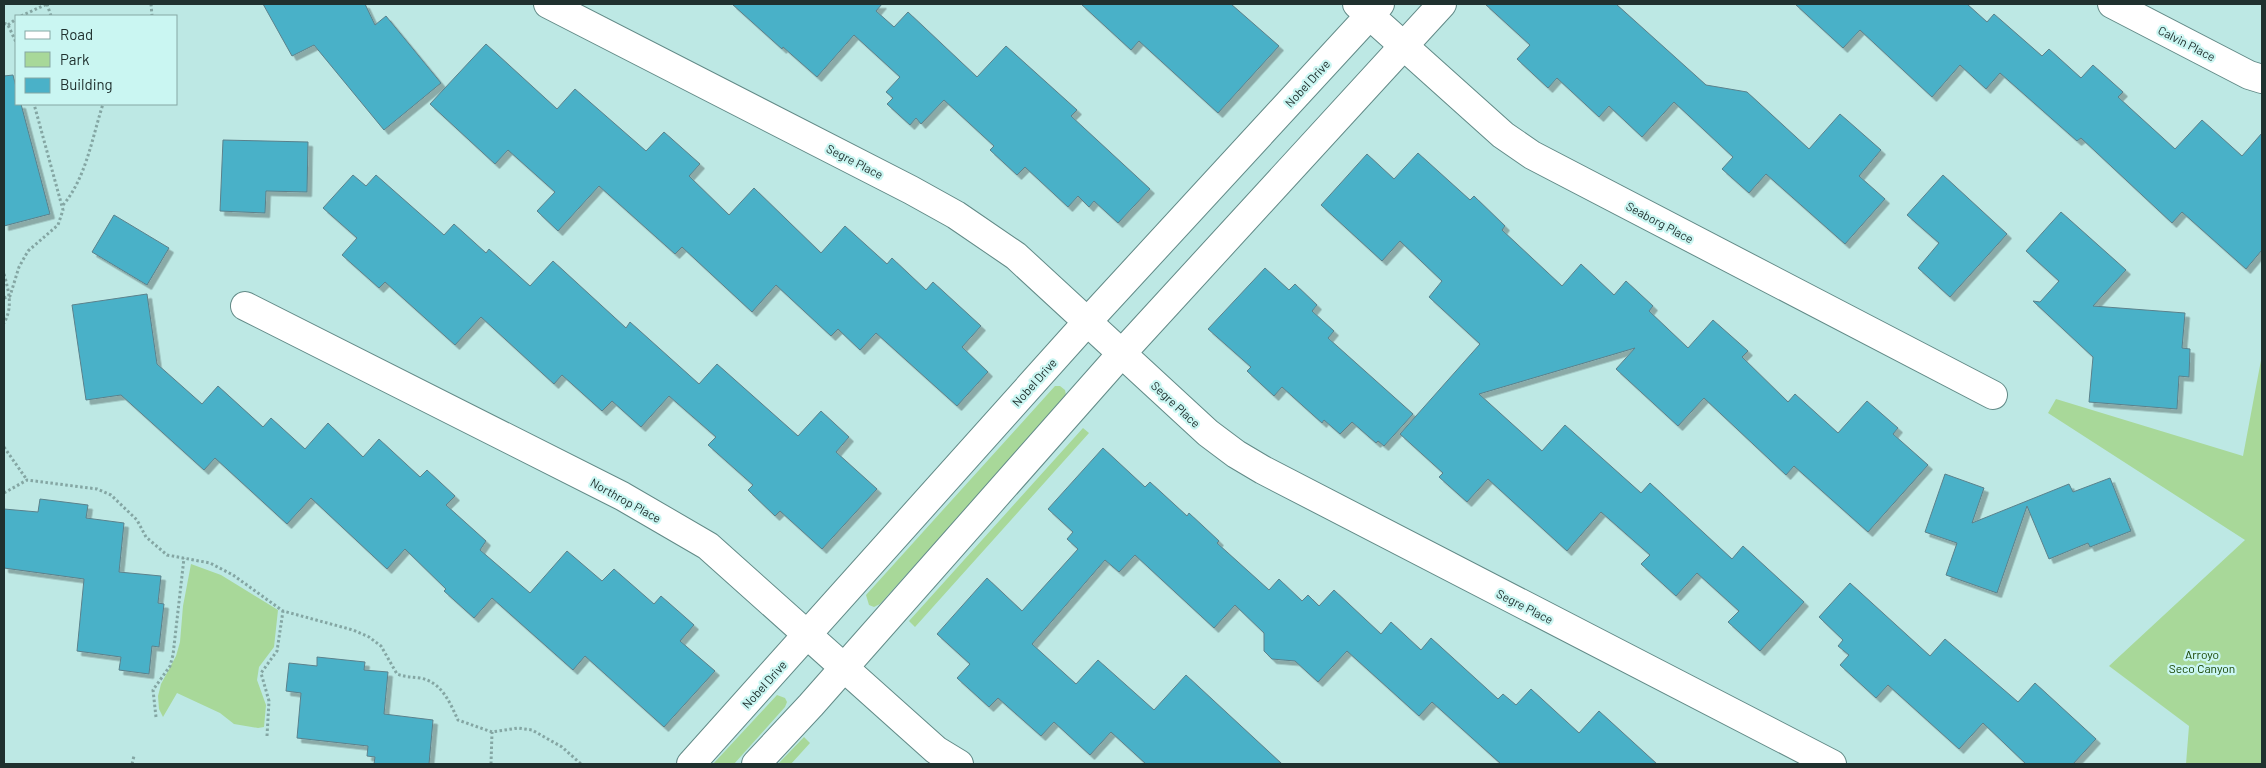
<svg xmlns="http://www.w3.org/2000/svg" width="2266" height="768" font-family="Barlow,sans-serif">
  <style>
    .green { fill: #a8d899 }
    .building { fill: #4ab1c8; stroke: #5b818b; filter: url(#shadow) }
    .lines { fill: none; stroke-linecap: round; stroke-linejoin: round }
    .minor-casing { stroke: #628a87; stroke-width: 30 }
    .tertiary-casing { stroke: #628a87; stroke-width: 30 }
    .path { stroke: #84a6a3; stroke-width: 3; stroke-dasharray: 2.5 2.5; stroke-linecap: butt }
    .minor { stroke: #fff; stroke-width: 28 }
    .tertiary { stroke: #fff; stroke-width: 28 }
    .labels { text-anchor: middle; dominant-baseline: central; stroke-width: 4.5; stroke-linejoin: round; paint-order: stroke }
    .street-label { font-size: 12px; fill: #20312f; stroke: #caf6f2 }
    .park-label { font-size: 12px; fill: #164301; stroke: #caf6f2 }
  </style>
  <defs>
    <filter id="shadow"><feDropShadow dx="4.5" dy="4.5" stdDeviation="0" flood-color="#0004"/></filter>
  </defs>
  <rect width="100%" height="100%" fill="#bde8e4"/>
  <path class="green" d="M 2262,355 L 2262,764 L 2186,764 L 2189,726 L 2109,666 L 2245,540 L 2048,413 L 2056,399 L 2243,456 Z
    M 1055,386 L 1060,386 L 1065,390 L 1066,395 L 1064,399 L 880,604 L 874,607 L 869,605 L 866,595 Z
    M 1083,428 L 1089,433 L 915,627 L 909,621 Z
    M 191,564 L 221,575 L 278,610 L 274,647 L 259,667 L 257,680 L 266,705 L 264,727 L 258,728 L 234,724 L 220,713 L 177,693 L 163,717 L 159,709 L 158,696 L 161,684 L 176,656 L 180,642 L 183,606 Z
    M 777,695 L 785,698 L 787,702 L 785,707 L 734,764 L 713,764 Z
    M 804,737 L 810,743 L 791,764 L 778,764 Z"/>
  <path class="building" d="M 263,4 L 365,4 L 375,25 L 386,16 L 441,83 L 384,130 L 314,45 L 292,56 Z
    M 732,4 L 882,4 L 876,11 L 894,27 L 908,12 L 977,77 L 1006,46 L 1077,110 L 1071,116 L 1150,189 L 1118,223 L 1094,201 L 1089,207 L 1078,196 L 1068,207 L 1025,167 L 1017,175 L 990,150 L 994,146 L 944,100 L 921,124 L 916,118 L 910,125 L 887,104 L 893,98 L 886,92 L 900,77 L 854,35 L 817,77 L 783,47 L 782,49 Z
    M 1081,4 L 1231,4 L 1279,46 L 1218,113 L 1139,41 L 1131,50 Z
    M 1485,4 L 1616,4 L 1706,85 L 1747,92 L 1809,149 L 1840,114 L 1881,150 L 1859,176 L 1885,199 L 1845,244 L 1766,174 L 1749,193 L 1722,169 L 1733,157 L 1674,102 L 1642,137 L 1609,106 L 1599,117 L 1557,78 L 1548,88 L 1517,59 L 1530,45 Z
    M 1795,4 L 1967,4 L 1987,22 L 1994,14 L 2042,56 L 2049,49 L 2081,78 L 2093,65 L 2123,92 L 2118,97 L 2175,149 L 2202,120 L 2242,156 L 2262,133 L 2262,250 L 2246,269 L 2182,212 L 2172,223 L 2081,138 L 2077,141 L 2000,73 L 1986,89 L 1960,65 L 1932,97 L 1860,30 L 1843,48 Z
    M 486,44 L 557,109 L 575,89 L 646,151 L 664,132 L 700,164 L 689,176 L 729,215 L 754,188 L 821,253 L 845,226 L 887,264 L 892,258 L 926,290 L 933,282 L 981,326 L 962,347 L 988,372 L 957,406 L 876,333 L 860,350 L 838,329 L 831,336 L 776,285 L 752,312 L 682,247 L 675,254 L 599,186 L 558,231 L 537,211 L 555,192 L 508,150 L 495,164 L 430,104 Z
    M 13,75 L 16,87 L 16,104 L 21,104 L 50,214 L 4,226 L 4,76 Z
    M 223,140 L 308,142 L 307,192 L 266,191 L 265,213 L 220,211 Z
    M 1418,153 L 1470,200 L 1474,196 L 1505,226 L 1502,230 L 1562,286 L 1581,264 L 1614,295 L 1626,281 L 1653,306 L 1649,311 L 1688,348 L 1713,320 L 1748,351 L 1742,357 L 1788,402 L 1795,394 L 1838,433 L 1867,401 L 1898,428 L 1893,434 L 1928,465 L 1868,532 L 1794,466 L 1786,475 L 1704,398 L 1678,426 L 1616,369 L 1635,348 L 1479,394 L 1542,451 L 1565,425 L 1641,493 L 1650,483 L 1732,559 L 1743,546 L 1804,602 L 1760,651 L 1728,622 L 1739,611 L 1697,573 L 1676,596 L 1641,564 L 1650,555 L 1601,512 L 1567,551 L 1488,479 L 1467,502 L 1439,477 L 1443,473 L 1400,434 L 1480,344 L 1429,297 L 1442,281 L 1400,241 L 1382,261 L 1321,205 L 1367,154 L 1394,179 Z
    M 353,175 L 366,186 L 376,175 L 444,235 L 454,224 L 486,253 L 489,249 L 530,286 L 553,261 L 626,328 L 630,322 L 699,384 L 717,364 L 798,436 L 821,411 L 849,437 L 836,452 L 877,489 L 822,549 L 780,511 L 775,516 L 748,490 L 753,485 L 708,445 L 716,437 L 669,396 L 641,427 L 612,401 L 602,411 L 562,375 L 554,384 L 481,317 L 455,345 L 385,282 L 379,288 L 342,255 L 357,238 L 323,208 Z
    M 1943,175 L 2007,234 L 1950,297 L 1918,268 L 1939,243 L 1907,215 Z
    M 2061,212 L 2126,270 L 2093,306 L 2185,313 L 2182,348 L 2190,349 L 2189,377 L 2179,376 L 2177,409 L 2089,402 L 2093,357 L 2033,301 L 2040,302 L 2059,281 L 2026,251 Z
    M 114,215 L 169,248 L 147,285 L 92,252 Z
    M 1265,268 L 1289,290 L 1295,284 L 1317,305 L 1312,311 L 1334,331 L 1328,338 L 1413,414 L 1384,446 L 1378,441 L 1376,443 L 1352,422 L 1340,434 L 1324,420 L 1322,423 L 1282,387 L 1274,396 L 1247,371 L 1251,367 L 1208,329 Z
    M 147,294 L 157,364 L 202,404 L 218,386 L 263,427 L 271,418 L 305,449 L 328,423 L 363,457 L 379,439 L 420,477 L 427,470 L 455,496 L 446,505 L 486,541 L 480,550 L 530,593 L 567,551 L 602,581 L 614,569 L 654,604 L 661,596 L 694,625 L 680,641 L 715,671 L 664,727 L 585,656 L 573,670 L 492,598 L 474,618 L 444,591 L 446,589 L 405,549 L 387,569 L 311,498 L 287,524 L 215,458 L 204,470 L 121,395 L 86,400 L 72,305 Z
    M 1103,448 L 1145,487 L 1150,482 L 1187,516 L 1189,513 L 1219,541 L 1217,543 L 1269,590 L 1279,579 L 1302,601 L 1308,595 L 1319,606 L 1334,590 L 1381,634 L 1391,622 L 1421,650 L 1431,638 L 1498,699 L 1503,694 L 1516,705 L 1531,689 L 1579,733 L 1599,711 L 1657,764 L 1501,764 L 1432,702 L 1419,716 L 1347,651 L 1318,682 L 1295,661 L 1272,659 L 1264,651 L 1264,633 L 1235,605 L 1214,628 L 1135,555 L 1119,572 L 1105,560 L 1032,644 L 1076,684 L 1098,660 L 1154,710 L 1186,675 L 1282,764 L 1146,764 L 1111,732 L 1090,755 L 1054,722 L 1041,736 L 998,698 L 989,707 L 957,678 L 970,664 L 937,634 L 987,578 L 1022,611 L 1078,549 L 1067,539 L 1073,532 L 1048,509 Z
    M 1945,474 L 1984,488 L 1972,523 L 2069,484 L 2073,492 L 2110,478 L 2131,531 L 2090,547 L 2088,543 L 2049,559 L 2027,506 L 1997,593 L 1946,575 L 1957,543 L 1925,532 Z
    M 40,499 L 88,505 L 86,518 L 124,523 L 119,572 L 161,576 L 158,603 L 164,604 L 159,647 L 152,646 L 149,674 L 119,670 L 121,657 L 77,651 L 84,579 L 4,568 L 4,509 L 38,512 Z
    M 1850,583 L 1930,656 L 1945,639 L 2018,702 L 2035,683 L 2096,739 L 2073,764 L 2026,764 L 1983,723 L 1959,749 L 1888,685 L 1876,698 L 1840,665 L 1849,655 L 1838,646 L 1843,640 L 1819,617 Z
    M 317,657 L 365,662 L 364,670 L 388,672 L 384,714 L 433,720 L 429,764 L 374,764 L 375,757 L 367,756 L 368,746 L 297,738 L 301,693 L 286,691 L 289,663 L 317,666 Z"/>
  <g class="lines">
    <g class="minor-casing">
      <path id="minor" d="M 548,4 L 911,190 L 956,215 L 1016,256 L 1208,433 L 1236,454 L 1263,470 L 1832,764
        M 1357,4 L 1503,135 L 1532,155 L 1993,395
        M 2112,4 L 2249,75 L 2262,79
        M 245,306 L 622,496 L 708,546 L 936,750 L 959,764"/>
    </g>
    <g class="tertiary-casing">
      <path id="tertiary" d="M 691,764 L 1088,321 L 1380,4
        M 756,764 L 811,705 L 1122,353 L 1442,4"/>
    </g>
    <path class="path" d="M 47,4 L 51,16
      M 151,4 L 152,16
      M 21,16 L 47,4
      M 4,23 L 8,25 L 16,42
      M 8,25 L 16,19
      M 63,205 C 86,178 92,138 103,104
      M 4,274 C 9,292 13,307 4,323
      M 4,298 L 10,296 L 19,267 L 28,251 L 58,225 L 63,210 L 34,104
      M 4,447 L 27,480
      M 4,493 L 27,480 L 97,489 L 111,495 L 137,520 L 146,537 L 167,555 L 210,563 L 233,575 L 283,611 L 353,630 L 369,637 L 381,646 L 397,674 C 405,677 412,677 420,678 C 442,682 450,703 458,720 L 492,732 L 518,728 L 532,730 L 562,747 L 581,764
      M 156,717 L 153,690 L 170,666 L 173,655 L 184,558
      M 267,736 L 269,701 L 261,673 L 277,651 L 283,611
      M 132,764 L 134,756
      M 491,764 L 492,732"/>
    <use href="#minor" class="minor"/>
    <use href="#tertiary" class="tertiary"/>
  </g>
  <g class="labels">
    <g class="street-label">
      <text transform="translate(2187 43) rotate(27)">Calvin Place</text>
      <text transform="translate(1307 83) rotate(-47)">Nobel Drive</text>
      <text transform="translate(855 161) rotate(27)">Segre Place</text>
      <text transform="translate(1660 222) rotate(28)">Seaborg Place</text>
      <text transform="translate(1034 382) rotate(-48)">Nobel Drive</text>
      <text transform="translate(1176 404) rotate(43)">Segre Place</text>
      <text transform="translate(626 500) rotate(29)">Northrop Place</text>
      <text transform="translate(1525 606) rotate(27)">Segre Place</text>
      <text transform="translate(764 684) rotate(-48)">Nobel Drive</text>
    </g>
    <g class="park-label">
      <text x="2202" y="654">Arroyo<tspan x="2202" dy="14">Seco Canyon</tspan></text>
    </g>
  </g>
  <rect width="2266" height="768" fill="none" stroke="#20312f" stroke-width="10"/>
  <rect x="15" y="15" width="162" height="90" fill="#caf6f2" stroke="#86a7a4"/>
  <rect x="25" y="31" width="25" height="8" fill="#ffffff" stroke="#86a7a4"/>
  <text x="60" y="40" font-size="15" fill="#20312f">Road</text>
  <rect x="25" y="52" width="25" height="15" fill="#a8d899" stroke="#86a7a4"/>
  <text x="60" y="65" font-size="15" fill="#20312f">Park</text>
  <rect x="25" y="78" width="25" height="15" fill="#4ab1c8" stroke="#86a7a4"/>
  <text x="60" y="90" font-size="15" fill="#20312f">Building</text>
</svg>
